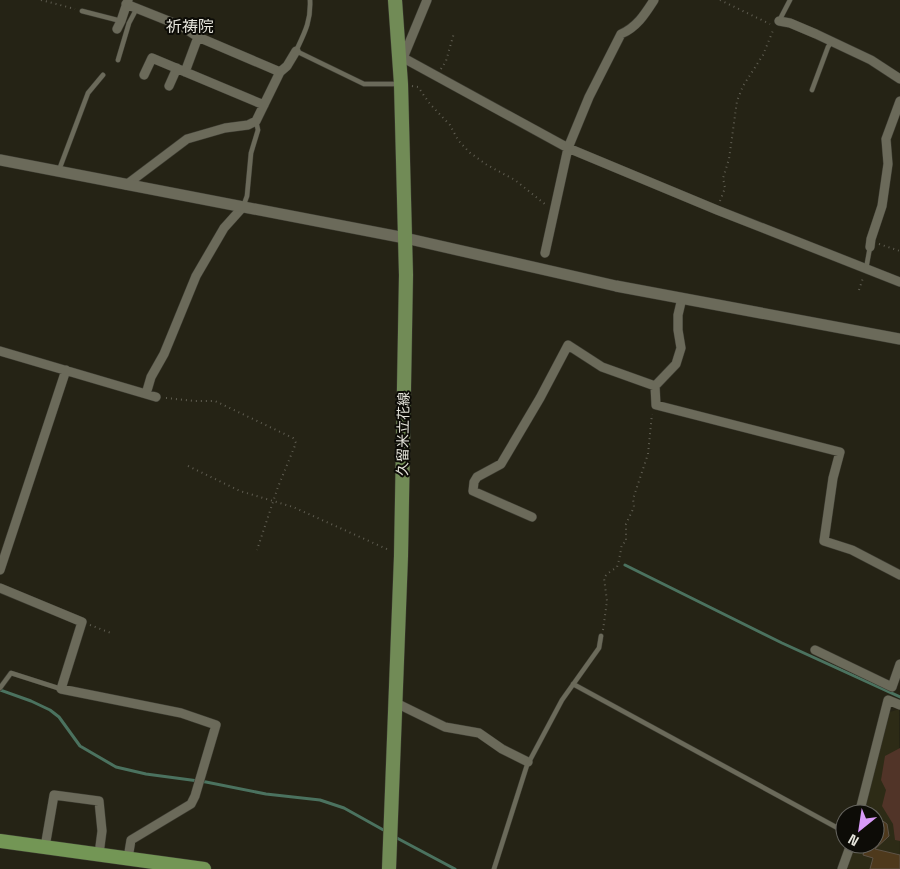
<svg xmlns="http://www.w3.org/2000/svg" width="900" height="869" font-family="'Space Grotesk','Noto Sans JP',sans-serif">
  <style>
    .built { fill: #2d2b16 }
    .green { fill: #513428 }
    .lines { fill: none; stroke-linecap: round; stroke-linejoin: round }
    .stream { stroke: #4b725f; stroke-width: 3 }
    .building { fill: #4e391c; stroke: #5e5347 }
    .service-casing { stroke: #3d3c32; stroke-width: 5.5 }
    .minor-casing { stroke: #3d3c32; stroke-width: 10 }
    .tertiary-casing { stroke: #3d3c32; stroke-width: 12 }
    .primary-casing { stroke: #3d3c32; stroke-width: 15 }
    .trunk-casing { stroke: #3d3c32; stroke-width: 15 }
    .path { stroke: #605e52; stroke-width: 2; stroke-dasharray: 1 4; stroke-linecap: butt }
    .service { stroke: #6b6a5a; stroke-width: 4.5 }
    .minor { stroke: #6b6a5a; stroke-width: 9 }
    .tertiary { stroke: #6b6a5a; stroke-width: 11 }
    .primary { stroke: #718b56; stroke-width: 14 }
    .trunk { stroke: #739655; stroke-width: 14 }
    .labels { text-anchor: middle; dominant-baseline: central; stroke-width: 4; stroke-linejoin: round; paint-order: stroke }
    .street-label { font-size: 14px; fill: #e5e4db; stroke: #0d0c07 }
    .quarter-label { font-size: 16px; fill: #e5e4db; stroke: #0d0c07 }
  </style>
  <rect width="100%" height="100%" fill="#252315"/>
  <path class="built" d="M 899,709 L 900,869 L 847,869 L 854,844 L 875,844 L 875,814 L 862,814 L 890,712 Z"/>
  <path class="green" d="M 900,748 L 900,841 L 895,840 L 893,824 L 882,806 L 886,790 L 881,780 L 885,756 Z"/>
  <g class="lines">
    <path class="stream" d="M 625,565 L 782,643 L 900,697
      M 0,690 L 31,701 L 50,710 L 59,717 L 80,746 L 116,767 L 146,774 L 206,782 L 266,794 L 320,800 L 344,808 L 387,832
      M 395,837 L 455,869"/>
  </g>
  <path class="building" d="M 880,819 L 887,824 L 889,836 L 875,849 L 900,855 L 900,869 L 870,869 L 873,858 L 863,855 L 866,844 L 875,844 L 875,820 Z"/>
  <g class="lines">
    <g class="service-casing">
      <path id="service" d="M 310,0 C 311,21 305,32 296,51 L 364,84 L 399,84
        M 82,11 L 121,21
        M 779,21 L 790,0
        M 118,60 L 129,23 L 137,8
        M 812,90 L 828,47 L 832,41
        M 59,170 L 88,93 L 103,75
        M 243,207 L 247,196 L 251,153 L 258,130 L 256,121
        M 866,269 L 870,247
        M 573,684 L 845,832
        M 0,688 L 11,673 L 61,689
        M 494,869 L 528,762 L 530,760 L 562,700 L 599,648 L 601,636"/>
    </g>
    <g class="minor-casing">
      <path id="minor" d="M 126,4 L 181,26 L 198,37 L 280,72
        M 779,21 L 790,23 L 816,34 L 871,60 L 900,79
        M 117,29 L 121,21 L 128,0
        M 398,55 L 568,148 L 717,210 L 900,282
        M 403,58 L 427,0
        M 185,72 L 198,37
        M 144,75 L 152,58 L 264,105
        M 169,86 L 177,68
        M 126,185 L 187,139 L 225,128 L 248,125 L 256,121 L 280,72 L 287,66 L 296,51
        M 870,247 L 871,239 L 882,206 L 888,164 L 886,139 L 900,101
        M 545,253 L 568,148 L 589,97 L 621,34 C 637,27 645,14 654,0
        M 0,351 L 156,397
        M 655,386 L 656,405 L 840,452 L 833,478 L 824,541 L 852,550 L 900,575
        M 146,394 L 151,377 L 164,354 L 196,276 L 224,228 L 242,208
        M 532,517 L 473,491 L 474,482 L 477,477 L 501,464 L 540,398 L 568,345 L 602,367 L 655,386 L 676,364 L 681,348 L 678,330 L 678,315 L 682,298
        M 0,570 L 66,370
        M 0,588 L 82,622 L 61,689 L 181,713 L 216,725 L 195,796 L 191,804 L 131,840 L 128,858
        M 815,650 L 892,687 L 900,664
        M 396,703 L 445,727 L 479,733 L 502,749 L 528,762
        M 859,814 L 888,700 L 900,705
        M 45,847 L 54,795 L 99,801 L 102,831 L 99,854
        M 842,869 L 851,844"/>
    </g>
    <g class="tertiary-casing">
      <path id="tertiary" d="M 0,160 L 405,238 L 616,286 L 900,339"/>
    </g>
    <g class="primary-casing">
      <path id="primary" d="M 389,869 L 401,556 L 406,275 L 401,84 L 395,0"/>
    </g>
    <g class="trunk-casing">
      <path id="trunk" d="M 0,841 L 204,869"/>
    </g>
    <path class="path" d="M 41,0 L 75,9
      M 720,0 L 770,24
      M 441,69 L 446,61 L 454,33
      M 412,86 L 418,87 L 430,104 L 450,125 L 458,140 L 469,152 L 487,165 L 515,180 L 546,205
      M 720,201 L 725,188 L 723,178 L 729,159 L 737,101 L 743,86 L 763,55 L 774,28
      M 879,244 L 900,251
      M 859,290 L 863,278
      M 166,398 L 195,401 L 215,401 L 293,438 L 296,443 L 278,487 L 257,550
      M 188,466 L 240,491 L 293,507 L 389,550
      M 90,625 L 111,633
      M 603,630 L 607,601 L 604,578 L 607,574 L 617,567 L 619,560 L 622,544 L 626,542 L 626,524 L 634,507 L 633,499 L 648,454 L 652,414"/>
    <use href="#service" class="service"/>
    <use href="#minor" class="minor"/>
    <use href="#tertiary" class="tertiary"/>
    <use href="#primary" class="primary"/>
    <use href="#trunk" class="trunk"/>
  </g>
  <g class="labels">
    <g class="street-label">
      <text transform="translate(403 434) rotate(-89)">久留米立花線</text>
    </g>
    <g class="quarter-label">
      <text x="190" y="26">祈祷院</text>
    </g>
  </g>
  <g transform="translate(860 829) rotate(210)"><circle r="24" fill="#0d0c07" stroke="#63625c"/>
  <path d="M0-4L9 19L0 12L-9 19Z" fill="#d89af8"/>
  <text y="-8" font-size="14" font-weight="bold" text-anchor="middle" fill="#e5e4db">N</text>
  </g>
</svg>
